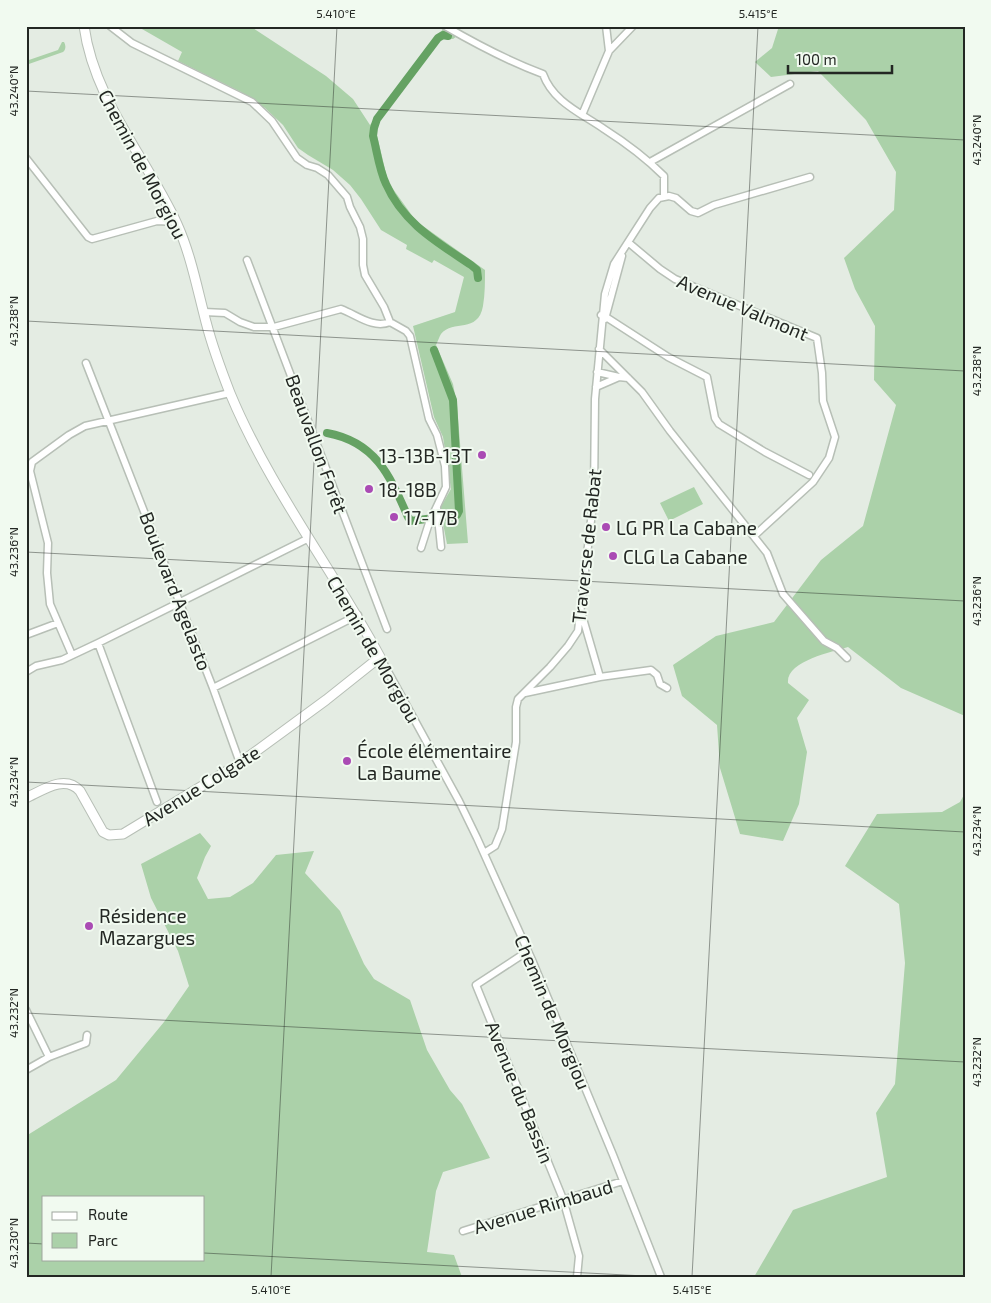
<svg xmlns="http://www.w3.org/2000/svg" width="991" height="1303" font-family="'Exo 2',sans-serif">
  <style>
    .green { fill: #abd1a9; fill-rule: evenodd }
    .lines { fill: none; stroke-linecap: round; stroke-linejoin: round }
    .canal { stroke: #65a263; stroke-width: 8 }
    .street-casing { stroke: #b7bfb6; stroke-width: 9 }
    .secondary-casing { stroke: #b7bfb6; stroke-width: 11 }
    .street { stroke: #fff; stroke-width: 6 }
    .secondary { stroke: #fff; stroke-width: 9 }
    .ticks { fill: none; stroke: #232723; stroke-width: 1; stroke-opacity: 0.45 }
    .poi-dot { fill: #aa4bb4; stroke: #f1faf0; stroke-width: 2 }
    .labels { text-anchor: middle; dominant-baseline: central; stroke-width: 4; stroke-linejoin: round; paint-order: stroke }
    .street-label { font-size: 19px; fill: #232723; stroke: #f1faf0 }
    .poi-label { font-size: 19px; fill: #232723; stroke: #f1faf0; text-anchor: start }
    .neatline { fill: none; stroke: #232723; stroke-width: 2 }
    .ticks-label { font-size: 12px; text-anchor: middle; fill: #232723 }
  </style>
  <rect width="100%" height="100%" fill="#e4ece3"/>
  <path class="green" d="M 143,26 L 250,26 L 326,76 L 353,99 L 370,125 L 443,29 L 457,36 L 453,39 L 441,38 L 378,123 L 376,131 L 388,182 L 416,221 L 485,270 C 485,282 485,294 483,306 C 478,334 453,319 441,334 C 439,337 438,341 436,345 L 453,384 L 457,405 L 468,543 L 447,544 L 440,508 L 451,489 L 443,437 L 434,417 L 413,326 L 455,312 L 464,277 L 434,260 L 432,263 L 406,249 L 407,245 L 381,230 L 361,199 L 350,185 L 333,170 L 308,155 L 298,148 L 283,125 L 265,108 L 241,92 L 178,61 L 182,52 L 142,29 Z
    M 779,26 L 965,26 L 965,716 L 901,688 L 848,647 C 832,652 786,661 788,683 L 809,700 L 797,718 L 807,752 L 799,804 L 783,841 L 740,834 L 720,768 L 717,725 L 682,696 L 673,665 L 716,636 L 774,622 L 821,560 L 863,526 L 896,405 L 874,380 L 875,326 L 855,289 L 844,258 L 894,210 L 896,172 L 866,120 L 818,71 L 771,77 L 755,62 L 772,48 Z
    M 62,42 L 64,42 C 66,46 66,49 63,52 L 26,65 L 26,61 L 58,50 Z
    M 694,487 L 703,504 L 669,521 L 660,503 Z
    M 965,793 L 965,1277 L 754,1277 L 793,1210 L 887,1177 L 876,1113 L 895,1084 L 905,963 L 899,904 L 845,866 L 877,814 L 942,812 L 960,802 Z
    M 200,833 L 211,846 L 205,857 L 197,878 L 208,899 L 230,897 L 253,883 L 276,855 L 314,851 L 305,873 L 340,911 L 364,964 L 374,979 L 410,1000 L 427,1050 L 450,1090 L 462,1104 L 490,1158 L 443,1172 L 436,1191 L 427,1252 L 454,1255 L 462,1277 L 26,1277 L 26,1136 L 116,1080 L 164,1022 L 189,986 L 178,951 L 151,898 L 141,864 ZM 44,1197 L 204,1197 L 204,1259 L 44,1259 Z"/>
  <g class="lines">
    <path class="canal" d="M 448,36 L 443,35 L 438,38 L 377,119 L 374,128 L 373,136 C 377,151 379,169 386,184 C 403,223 437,242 471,265 L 477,270 L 478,278
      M 327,433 C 376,442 390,476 408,517 L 411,521 L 457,515 L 459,511 L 453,400 L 434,350"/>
    <g class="street-casing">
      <path id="street" d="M 110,26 L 132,43 L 252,102 L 272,121 L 297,158 L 307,165 L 317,168 L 328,175 L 347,197 L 350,207 L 360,227 L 363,239 L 363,265 L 365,275 L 384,307 L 390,322 L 406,331 L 410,336 L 429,419 L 437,435 L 445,466 L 446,487 L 429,523 L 421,548
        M 445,26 C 476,44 508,61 543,74 C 553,102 581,113 604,129 C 626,143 646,158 664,176 L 664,196
        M 609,51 L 633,26
        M 582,115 L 609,51 L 606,26
        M 26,158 L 88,237 L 92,239 L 157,221 L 176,222
        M 650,162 L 790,84
        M 629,243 L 660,269 L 675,279 L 817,338 L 822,373 L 823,401 L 835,437 L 829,458 L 813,482 L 754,536
        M 247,260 L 387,629
        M 204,312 L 225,313 L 240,322 L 254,327 L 274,327 L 341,309 C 357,315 373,329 390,322
        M 601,315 L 606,317 L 668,357 L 707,377 L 715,418 L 719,424 L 765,452 L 809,475
        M 605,319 L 622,256
        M 599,349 L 642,392 L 670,431 L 767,553 L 783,594 L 824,641 L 837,648 L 847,658
        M 86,363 L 213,688 L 240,763
        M 597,372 L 619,377
        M 596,387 L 619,377 L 628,378
        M 437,508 L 441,547
        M 582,615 L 600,677
        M 26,635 L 58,623
        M 98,643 L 157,802
        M 72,655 L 50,604 L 47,573 L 48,543 L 30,471 L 32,462 L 69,435 L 85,426 L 230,393
        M 380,657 L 459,801 L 477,838 L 532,960 L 613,1155 L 661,1277
        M 26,672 L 36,666 L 62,660 L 98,643 L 309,538
        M 213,688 L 358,615
        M 525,693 L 600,677 L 651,670 L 657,675 L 660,684 L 667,688
        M 484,853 L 495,846 L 502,829 L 516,742 L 516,707 L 518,699 L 550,667 L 568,646 L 578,631 L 594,495 L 595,399 L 605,294 L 614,264 L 650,208 L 659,198 L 669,196 L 676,198 L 691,211 L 698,213 L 714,205 L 810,177
        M 528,951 L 476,985 L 563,1199 L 579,1256 L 577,1277
        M 26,1010 L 49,1057
        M 26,1070 L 49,1057 L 86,1043 L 87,1035
        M 463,1231 L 623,1181"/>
    </g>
    <g class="secondary-casing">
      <path id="secondary" d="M 26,798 C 43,790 65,774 80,791 L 103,832 L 109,835 L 123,834 L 240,763 L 326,700 L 380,657 C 332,568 269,487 230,393 C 221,370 212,345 206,322 C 197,288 191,255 177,224 C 146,157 94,100 84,26"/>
    </g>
    <use href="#street" class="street"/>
    <use href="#secondary" class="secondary"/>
  </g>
  <path class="ticks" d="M 26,91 L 965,140M 26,321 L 965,371M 26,552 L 965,601M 26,782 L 965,832M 26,1013 L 965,1062M 26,1243 L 44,1244M 204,1253 L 664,1277M 271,1277 L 337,26M 692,1277 L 758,26"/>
  <g class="poi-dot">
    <circle cx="482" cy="455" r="5"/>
    <circle cx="369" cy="489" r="5"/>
    <circle cx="394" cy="517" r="5"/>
    <circle cx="606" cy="527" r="5"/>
    <circle cx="613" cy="556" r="5"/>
    <circle cx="347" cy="761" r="5"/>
    <circle cx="89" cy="926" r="5"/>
  </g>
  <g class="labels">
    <g class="street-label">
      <text transform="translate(143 164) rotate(62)">Chemin de Morgiou</text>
      <text transform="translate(743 307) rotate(23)">Avenue Valmont</text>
      <text transform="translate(317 444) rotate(70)">Beauvallon Forêt</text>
      <text transform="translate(586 546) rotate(-84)">Traverse de Rabat</text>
      <text transform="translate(176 591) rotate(69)">Boulevard Agelasto</text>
      <text transform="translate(374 649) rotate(60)">Chemin de Morgiou</text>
      <text transform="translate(201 785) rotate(-32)">Avenue Colgate</text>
      <text transform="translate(553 1012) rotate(67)">Chemin de Morgiou</text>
      <text transform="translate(520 1092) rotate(68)">Avenue du Bassin</text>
      <text transform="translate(543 1206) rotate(-17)">Avenue Rimbaud</text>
    </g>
    <g class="poi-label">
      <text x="472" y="455" text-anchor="end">13-13B-13T</text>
      <text x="379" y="489">18-18B</text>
      <text x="404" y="517">17-17B</text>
      <text x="616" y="527">LG PR La Cabane</text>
      <text x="623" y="556">CLG La Cabane</text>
      <text x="357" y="750">École élémentaire<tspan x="357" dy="22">La Baume</tspan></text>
      <text x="99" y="915">Résidence<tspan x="99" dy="22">Mazargues</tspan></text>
    </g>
  </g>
  <rect width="991" height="1303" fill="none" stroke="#f1faf0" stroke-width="55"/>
  <rect x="42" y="1196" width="162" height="65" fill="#f1faf0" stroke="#9fa69e"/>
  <rect x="52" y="1212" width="25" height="8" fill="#ffffff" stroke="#9fa69e"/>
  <text x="88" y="1220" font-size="15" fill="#232723">Route</text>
  <rect x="52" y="1233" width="25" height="15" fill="#abd1a9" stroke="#9fa69e"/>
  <text x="88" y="1246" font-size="15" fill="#232723">Parc</text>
  <path d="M788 65v8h104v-8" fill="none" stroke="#232723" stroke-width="2.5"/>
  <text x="796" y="65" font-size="15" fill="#232723" stroke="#f1faf0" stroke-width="4" paint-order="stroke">100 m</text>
  <rect x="28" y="28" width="936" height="1248" class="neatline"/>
  <g class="ticks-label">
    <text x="336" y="18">5.410°E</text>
    <text x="758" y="18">5.415°E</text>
    <text transform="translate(14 91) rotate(-90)" y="4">43.240°N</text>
    <text transform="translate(977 140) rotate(-90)" y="4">43.240°N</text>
    <text transform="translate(14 321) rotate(-90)" y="4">43.238°N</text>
    <text transform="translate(977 371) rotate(-90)" y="4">43.238°N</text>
    <text transform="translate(14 552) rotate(-90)" y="4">43.236°N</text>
    <text transform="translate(977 601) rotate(-90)" y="4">43.236°N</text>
    <text transform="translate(14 782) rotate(-90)" y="4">43.234°N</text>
    <text transform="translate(977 831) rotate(-90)" y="4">43.234°N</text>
    <text transform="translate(14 1013) rotate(-90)" y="4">43.232°N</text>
    <text transform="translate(977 1062) rotate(-90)" y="4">43.232°N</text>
    <text transform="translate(14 1243) rotate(-90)" y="4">43.230°N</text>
    <text x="271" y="1294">5.410°E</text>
    <text x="692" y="1294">5.415°E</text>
  </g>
</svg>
